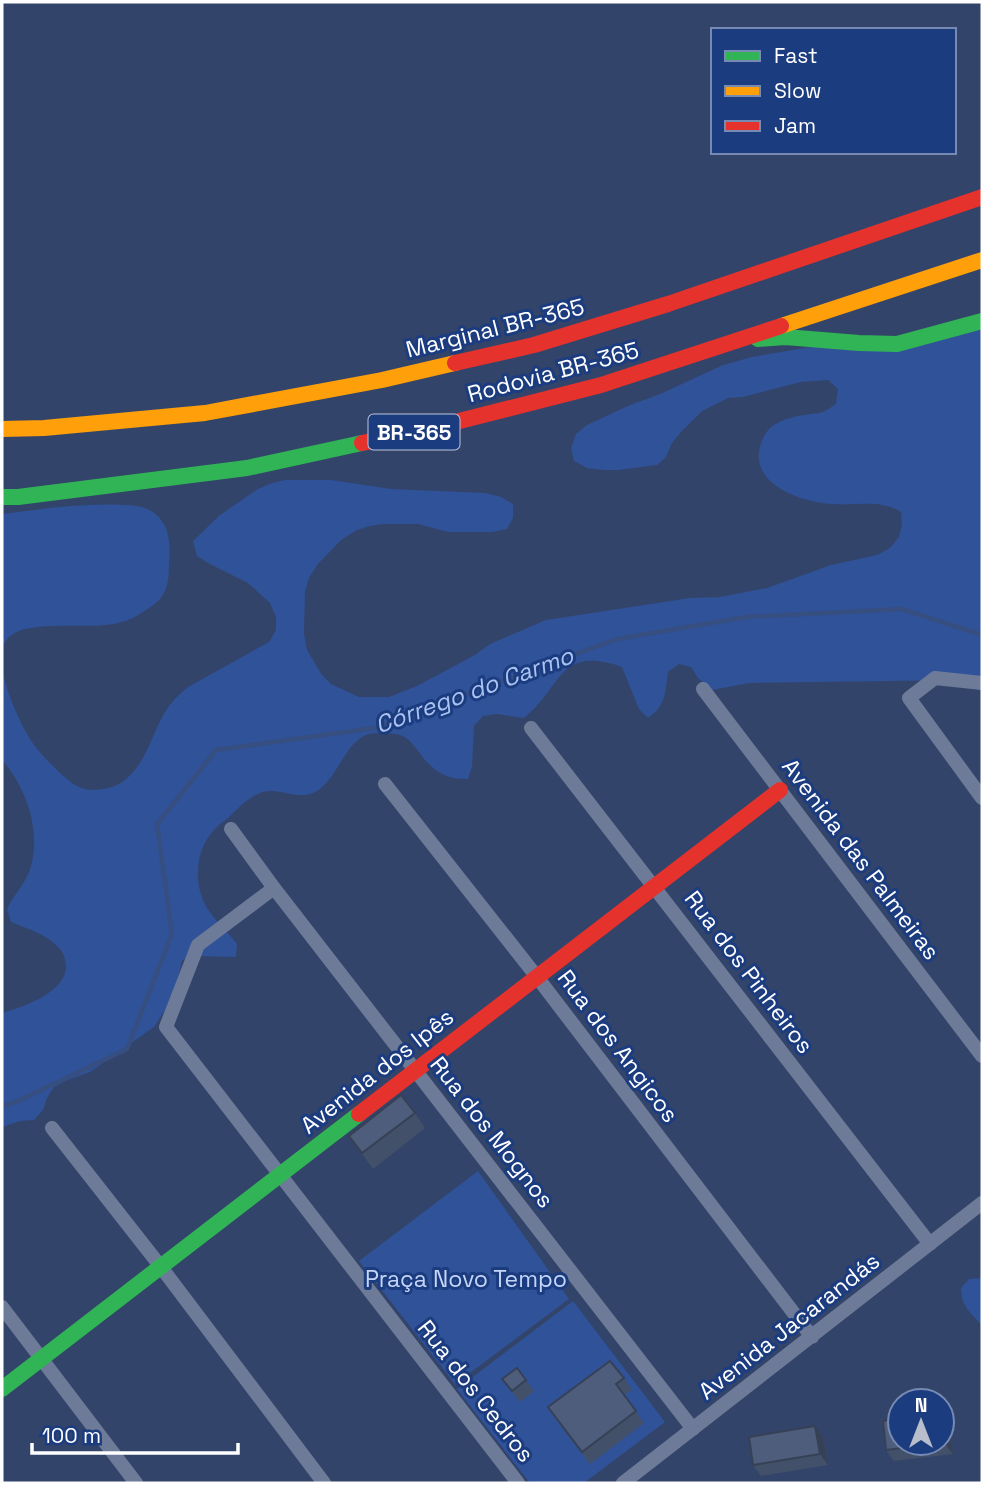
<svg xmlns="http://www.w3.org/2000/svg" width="984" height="1485" font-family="'Space Grotesk',sans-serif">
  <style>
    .green { fill: #305298 }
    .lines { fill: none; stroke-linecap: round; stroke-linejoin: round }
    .stream { stroke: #374e80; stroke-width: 4.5 }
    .street { stroke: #6e7b98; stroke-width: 14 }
    .fast { stroke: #30b455; stroke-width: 16 }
    .slow { stroke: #ff9f0a; stroke-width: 16 }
    .jam { stroke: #e5322d; stroke-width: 16 }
    .wall { fill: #43506a }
    .shaded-wall { fill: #374156 }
    .building { fill: #4e5d7b; stroke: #374156; stroke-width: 2 }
    .labels { text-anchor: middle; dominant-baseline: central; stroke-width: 6; stroke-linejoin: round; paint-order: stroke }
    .shield { fill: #1c3c80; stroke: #bbc4d9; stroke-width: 2 }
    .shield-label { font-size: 21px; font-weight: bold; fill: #fff }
    .street-label { font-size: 23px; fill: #fff; stroke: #1c3c80 }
    .park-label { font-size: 23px; fill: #c4d5f7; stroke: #1c3c80 }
    .water-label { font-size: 24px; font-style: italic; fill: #abc3f1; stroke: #1c3c80 }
  </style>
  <rect width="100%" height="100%" fill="#33446a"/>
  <path class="green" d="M 982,319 L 982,683 L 961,680 L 749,683 L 712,690 L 698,678 L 691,667 L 679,664 L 668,672 C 665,694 666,705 648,718 L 639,709 L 622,667 C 557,645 563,687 524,718 L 497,714 L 483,716 L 474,726 L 472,767 L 468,779 C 421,781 421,736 395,734 C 387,733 371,732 364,736 C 343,747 337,780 315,792 C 297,801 280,787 263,792 C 249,796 239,808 229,817 C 223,822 217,826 213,831 C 194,852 193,888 209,911 C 217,923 228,932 237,944 L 236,957 L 194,956 L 182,960 L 176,988 L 171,1001 L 154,1027 L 90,1072 L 65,1081 L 54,1087 L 47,1098 L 43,1110 L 34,1120 L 20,1121 L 2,1127 L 2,1013 C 23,1007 64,993 66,968 C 66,961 64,953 59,948 C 47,934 27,929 11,922 L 7,909 C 14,894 27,882 31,866 C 41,830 26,787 2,760 L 2,514 C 42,509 83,503 123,505 C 138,505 153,508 161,520 C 171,532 170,551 169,566 C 169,587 165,599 146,610 C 137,616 129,621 118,623 C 89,630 36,620 13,634 C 9,636 5,642 2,646 C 2,659 2,675 7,688 C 12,704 23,729 32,742 C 39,753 67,782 79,787 C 91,793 115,789 125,780 C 149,760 152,730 169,706 C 174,699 181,693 188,687 L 269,642 L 276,630 L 276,617 L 270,603 L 248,583 L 208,563 L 197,556 L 193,541 L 220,515 L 258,489 L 272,483 L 285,480 L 331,480 L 391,489 L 485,493 L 501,497 L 513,504 L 513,518 L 507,529 L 492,532 L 448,532 L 418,524 L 383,524 L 370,526 L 357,530 L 341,540 L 317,565 L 309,578 L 305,591 L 304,634 L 307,650 L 322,675 L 331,684 L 359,697 L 389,697 L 417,686 L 475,655 L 490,644 L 546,620 L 690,598 L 720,597 L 767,588 L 831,565 L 877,555 L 890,548 L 899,537 L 902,524 L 901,512 C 880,499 856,506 833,504 C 807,503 764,490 759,461 C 757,450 763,434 771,427 C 783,418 797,416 811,414 C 815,413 819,414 822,412 C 827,411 832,406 836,404 L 838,389 L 828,380 L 801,382 L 743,397 L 728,398 L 702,411 L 680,433 L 672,443 L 666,457 L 657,465 L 618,470 L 604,470 L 587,468 L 574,461 L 571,448 L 576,434 L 587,425 L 630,405 L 658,395 L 723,365 L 752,357 L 810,347 L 889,345 Z
    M 478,1171 L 569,1299 L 455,1384 L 359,1261 Z
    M 982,1278 L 982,1325 C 970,1313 961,1305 961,1288 L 969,1279 Z
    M 573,1301 L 665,1422 L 584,1483 L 530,1483 L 457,1389 Z"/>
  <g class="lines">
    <path class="stream" d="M 2,1106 L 18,1101 L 127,1049 L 172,934 L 157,824 L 216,750 L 374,728 L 617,639 L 746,617 L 902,609 L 982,635"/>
    <path class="street" d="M 982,683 L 935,678 L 909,698 L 982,798
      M 703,689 L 982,1056
      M 531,728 L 930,1244
      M 385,784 L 537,977 L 812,1337
      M 231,829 L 274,888 L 693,1429
      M 274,888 L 198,945 L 166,1027 L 518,1483
      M 52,1128 L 161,1267 L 324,1483
      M 2,1307 L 136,1483
      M 623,1483 L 982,1203"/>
    <path class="fast" d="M 758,339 L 785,337 L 859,343 L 897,344 L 982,321
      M 2,497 L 18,497 L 247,468 L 362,443
      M 2,1389 L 359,1114"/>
    <path class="slow" d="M 781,326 L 982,260
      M 2,429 L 44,428 L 205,413 L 382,380 L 455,363"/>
    <path class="jam" d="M 455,363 L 534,345 L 668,304 L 982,197
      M 362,443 L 420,431 L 601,385 L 781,326
      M 359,1114 L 780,790"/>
  </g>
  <path class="wall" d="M 415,1113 L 425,1128 L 373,1169 L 349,1136 Z
    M 624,1378 L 632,1390 L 624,1395 L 644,1423 L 590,1464 L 556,1419 Z
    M 502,1379 L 526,1380 L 534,1391 L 520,1402 Z
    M 942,1415 L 949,1425 L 953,1454 L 894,1461 L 886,1450 L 942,1443 Z
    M 823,1438 L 828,1465 L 761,1476 L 753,1465 Z"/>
  <path class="shaded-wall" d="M 942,1415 L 949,1425 L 953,1454 L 944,1443 Z
    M 815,1426 L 823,1438 L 828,1465 L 820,1454 Z"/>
  <path class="building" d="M 401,1095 L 415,1113 L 362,1153 L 349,1136 Z
    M 610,1361 L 624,1378 L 616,1384 L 636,1411 L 582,1452 L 548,1407 Z
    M 517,1368 L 526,1380 L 512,1391 L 502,1379 Z
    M 900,1419 L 900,1443 L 942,1443 L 942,1422 L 944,1443 L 886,1450 L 883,1421 Z
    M 815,1426 L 820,1454 L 753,1465 L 749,1437 Z"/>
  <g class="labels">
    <rect class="shield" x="368.5" y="414.5" width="91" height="35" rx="5"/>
    <g class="shield-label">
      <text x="414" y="432">BR-365</text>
    </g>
    <g class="street-label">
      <text transform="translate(495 328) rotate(-14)">Marginal BR-365</text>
      <text transform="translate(553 372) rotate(-15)">Rodovia BR-365</text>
      <text transform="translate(861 859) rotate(53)">Avenida das Palmeiras</text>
      <text transform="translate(749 972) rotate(53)">Rua dos Pinheiros</text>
      <text transform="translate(618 1046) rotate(53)">Rua dos Angicos</text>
      <text transform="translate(377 1071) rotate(-38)">Avenida dos Ipês</text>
      <text transform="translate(492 1132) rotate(52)">Rua dos Mognos</text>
      <text transform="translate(789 1326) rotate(-38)">Avenida Jacarandás</text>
      <text transform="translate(476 1391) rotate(52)">Rua dos Cedros</text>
    </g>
    <g class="park-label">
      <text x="466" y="1279">Praça Novo Tempo</text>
    </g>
    <g class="water-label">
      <text transform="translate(474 690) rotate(-20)">Córrego do Carmo</text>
    </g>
  </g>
  <rect width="984" height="1485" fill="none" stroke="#ffffff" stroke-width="7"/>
  <rect x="711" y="28" width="245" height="126" fill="#1c3c80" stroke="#778ab3" stroke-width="2"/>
  <rect x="725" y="51" width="35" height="10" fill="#30b455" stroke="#778ab3" stroke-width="2"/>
  <text x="774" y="63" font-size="21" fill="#ffffff">Fast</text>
  <rect x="725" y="86" width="35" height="10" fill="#ff9f0a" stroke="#778ab3" stroke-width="2"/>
  <text x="774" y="98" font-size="21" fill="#ffffff">Slow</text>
  <rect x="725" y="121" width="35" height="10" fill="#e5322d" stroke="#778ab3" stroke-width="2"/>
  <text x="774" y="133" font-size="21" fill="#ffffff">Jam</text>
  <g transform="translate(921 1422)"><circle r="33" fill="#1c3c80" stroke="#778ab3" stroke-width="2"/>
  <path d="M0-5L12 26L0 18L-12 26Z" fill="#b8becb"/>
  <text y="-10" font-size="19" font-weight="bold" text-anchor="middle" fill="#ffffff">N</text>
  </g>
  <path d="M32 1443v10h206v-10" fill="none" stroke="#ffffff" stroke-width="3.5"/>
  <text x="42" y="1443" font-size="21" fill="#ffffff" stroke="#1c3c80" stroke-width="5" paint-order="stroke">100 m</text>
</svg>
